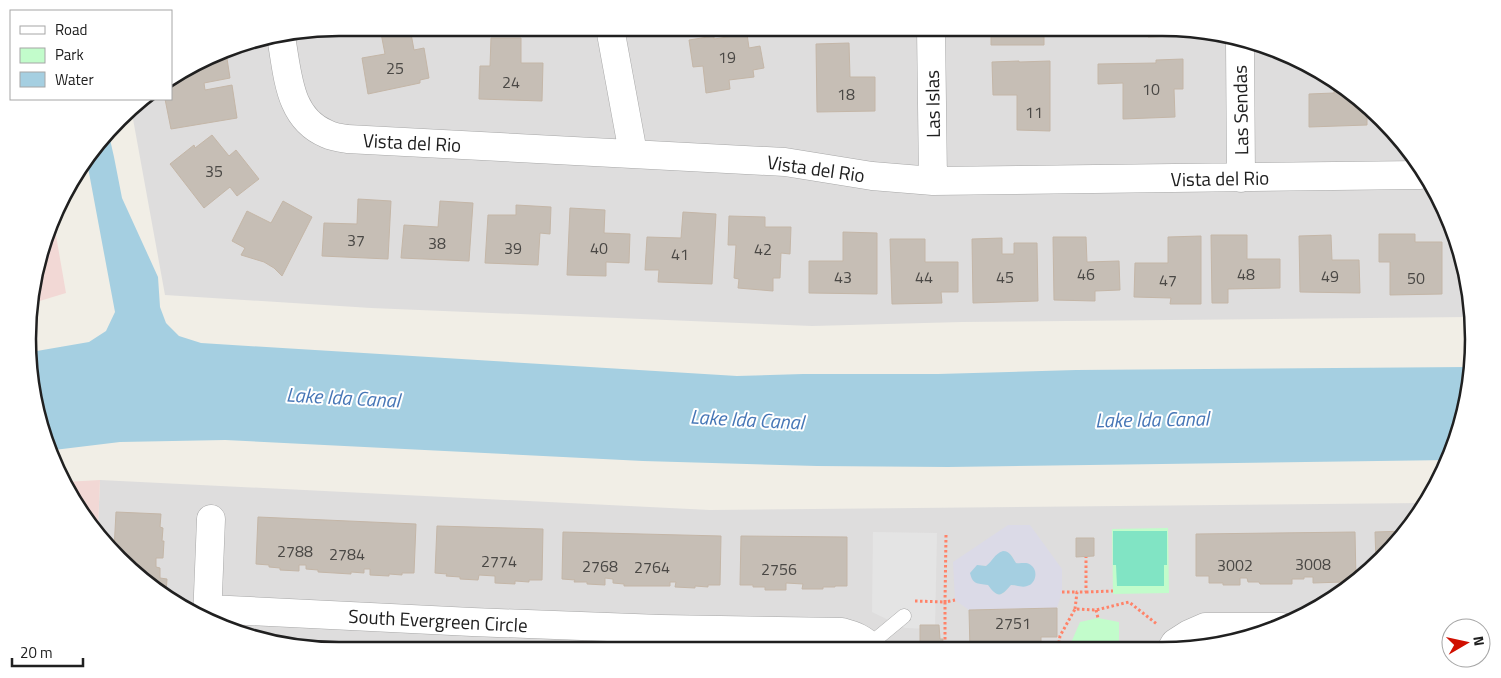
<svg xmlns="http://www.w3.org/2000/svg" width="1501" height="678" font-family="'Titillium Web',sans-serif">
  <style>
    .residential { fill: #dedddd }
    .commercial { fill: #f2d8d5 }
    .park { fill: #c2fccb }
    .pitch { fill: #81e4c4 }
    .parking { fill: #e4e4e4 }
    .plaza { fill: #dbdae7; fill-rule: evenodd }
    .water { fill: #a5cfe1 }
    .building { fill: #c6beb5; stroke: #c4b6a7 }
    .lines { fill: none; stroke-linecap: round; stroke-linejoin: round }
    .service-casing { stroke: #a7a7a7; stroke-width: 15 }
    .minor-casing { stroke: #a7a7a7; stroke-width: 29 }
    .path { stroke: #ff8369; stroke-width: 3; stroke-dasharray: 2.5 2.5; stroke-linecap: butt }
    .service { stroke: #fff; stroke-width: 14 }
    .minor { stroke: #fff; stroke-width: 28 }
    .labels { text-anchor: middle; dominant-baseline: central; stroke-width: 4; stroke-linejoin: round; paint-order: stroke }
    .number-label { font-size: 16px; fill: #4a4845 }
    .street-label { font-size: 19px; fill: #202020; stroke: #fff }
    .water-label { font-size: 20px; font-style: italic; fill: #4676b6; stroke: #fff }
    .rim { fill: none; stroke: #202020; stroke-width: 2.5 }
  </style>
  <rect width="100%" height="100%" fill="#f1eee6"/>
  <path class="residential" d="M 339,28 L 1162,28 L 1281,51 L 1382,119 L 1450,220 L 1469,317 L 962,322 L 812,326 L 371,308 L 165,295 L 131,108 L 144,99 L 171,99 L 171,83 L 239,44 Z
    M 100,480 L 710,510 L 1424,503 L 1409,528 L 1352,586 L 1281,627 L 1203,648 L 339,650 L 220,627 L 134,573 L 98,529 Z"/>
  <path class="commercial" d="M 54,224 L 66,293 L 33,303 L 33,279 Z
    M 100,480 L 98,529 L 69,494 L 65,482 Z"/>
  <path class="park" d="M 1168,528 L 1169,593 L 1113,594 L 1112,529 Z
    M 1098,618 L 1119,622 L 1119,648 L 1071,648 L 1070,645 L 1080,622 Z"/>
  <path class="pitch" d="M 1113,531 L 1167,531 L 1167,565 L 1164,565 L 1164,586 L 1117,586 L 1116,565 L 1113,565 Z"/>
  <path class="parking" d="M 873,532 L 937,533 L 935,629 L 905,628 L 872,612 Z"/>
  <path class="plaza" d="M 1008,525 L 1030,525 L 1062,569 L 1062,592 L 1057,608 L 969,610 L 955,600 L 953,562 ZM 1011,554 L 1016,563 L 1024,563 L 1021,586 L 1011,585 L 1003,594 L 998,595 L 994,592 L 988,585 L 984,584 L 982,565 L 986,566 L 990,563 L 992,561 L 994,557 Z"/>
  <path class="water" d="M 109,135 L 114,157 L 122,198 L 158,277 L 160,307 L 166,323 L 179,336 L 201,343 L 737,376 L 803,374 L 938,374 L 1076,370 L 1468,367 L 1450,458 L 1449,460 L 948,467 L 817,466 L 643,461 L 225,440 L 120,442 L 54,450 L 30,380 L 31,352 L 89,342 L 106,331 L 115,312 L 87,162 Z
    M 1003,551 C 1010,551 1012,557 1016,563 C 1022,564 1027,561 1032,566 C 1038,571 1036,584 1027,586 C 1022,588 1017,585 1011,585 C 1007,589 1001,599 994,592 C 991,590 990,587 988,585 C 977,583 973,585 970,573 L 977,565 L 986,566 C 993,561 994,554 1003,551 Z"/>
  <path class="building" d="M 380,28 L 410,28 L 414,50 L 424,48 L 429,78 L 420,80 L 420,83 L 368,94 L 362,58 L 385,54 Z
    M 795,28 L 867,28 L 867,30 L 811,31 L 811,28 Z
    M 991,28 L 1044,28 L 1044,45 L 991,45 Z
    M 1148,28 L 1162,28 L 1174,30 L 1174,36 L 1148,37 Z
    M 747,34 L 749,48 L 760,46 L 764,68 L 753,70 L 754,77 L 729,80 L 730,89 L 706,93 L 703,66 L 693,67 L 689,40 L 714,36 L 714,39 Z
    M 491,38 L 521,38 L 521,63 L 543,63 L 542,101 L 479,99 L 480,66 L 490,66 Z
    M 849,43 L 850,77 L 875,77 L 875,111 L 817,112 L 816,44 Z
    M 226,52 L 230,78 L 204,83 L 205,90 L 232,85 L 237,118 L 171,129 L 165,99 L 171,99 L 171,83 Z
    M 1183,59 L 1183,89 L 1174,89 L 1175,117 L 1123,119 L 1123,83 L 1098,84 L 1098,64 L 1156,63 L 1156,60 Z
    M 1019,61 L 1019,62 L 1050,61 L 1050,131 L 1017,130 L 1017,95 L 993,95 L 992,62 Z
    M 1334,86 L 1367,108 L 1367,125 L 1309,127 L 1309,94 L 1334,93 Z
    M 212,135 L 229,156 L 236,150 L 259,179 L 237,196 L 230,187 L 204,208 L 170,164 L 194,145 L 195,148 Z
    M 358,199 L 391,201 L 388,259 L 322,256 L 324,223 L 357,224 Z
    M 283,201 L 312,217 L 282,276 L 274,268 L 264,262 L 241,255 L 245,248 L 232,241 L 247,211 L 271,223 Z
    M 440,201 L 473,203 L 469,261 L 401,258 L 404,225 L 438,227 Z
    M 516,205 L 551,207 L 550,234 L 540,233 L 538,265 L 485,263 L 488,215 L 516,215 Z
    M 570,208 L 605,210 L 604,233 L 630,234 L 629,263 L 606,262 L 606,276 L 567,275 Z
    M 683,212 L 716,214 L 712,284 L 658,282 L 659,270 L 645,270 L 647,237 L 681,238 Z
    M 729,216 L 765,217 L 765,227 L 791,227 L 790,254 L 781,253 L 780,278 L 773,278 L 773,291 L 738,288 L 739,279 L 734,278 L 736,245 L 728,245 Z
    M 843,232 L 877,233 L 877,294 L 809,293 L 809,261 L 843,261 Z
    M 1379,234 L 1415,234 L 1415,242 L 1442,242 L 1442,294 L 1390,295 L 1390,262 L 1379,262 Z
    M 1211,235 L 1247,235 L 1247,259 L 1280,259 L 1280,288 L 1228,289 L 1228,303 L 1212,303 Z
    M 1331,235 L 1332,260 L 1359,260 L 1360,293 L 1300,292 L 1299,236 Z
    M 1201,236 L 1201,304 L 1170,304 L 1171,298 L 1134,297 L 1135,263 L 1168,263 L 1168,237 Z
    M 1053,237 L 1086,237 L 1087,262 L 1119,261 L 1120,290 L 1095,291 L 1095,301 L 1054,300 Z
    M 1002,238 L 1002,254 L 1014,254 L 1014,243 L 1037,243 L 1038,301 L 973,303 L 972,239 Z
    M 890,239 L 925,239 L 925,262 L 958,262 L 958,292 L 941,292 L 942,303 L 892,304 Z
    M 116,512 L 161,514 L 160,527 L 163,528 L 162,541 L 164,541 L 163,558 L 156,558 L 156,567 L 160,568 L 160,578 L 167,579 L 166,593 L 134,573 L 114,550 Z
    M 258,517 L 416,524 L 414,573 L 402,573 L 402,575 L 389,574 L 389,576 L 370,575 L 370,569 L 364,569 L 364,573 L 351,572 L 351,574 L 318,572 L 318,570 L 306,569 L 306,565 L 299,565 L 299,571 L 280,570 L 280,568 L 269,567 L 269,565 L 256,564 Z
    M 437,526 L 543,529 L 542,580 L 529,580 L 529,582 L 515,581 L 515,584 L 495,583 L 495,576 L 479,575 L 478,580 L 460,579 L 460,577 L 446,576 L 447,574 L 435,573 Z
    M 1406,531 L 1376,562 L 1375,532 Z
    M 563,532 L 721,536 L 720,585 L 708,585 L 708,587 L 695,586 L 695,588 L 675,587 L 676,582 L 670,582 L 670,586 L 624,586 L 624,584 L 613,583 L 613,579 L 605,578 L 605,585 L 587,584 L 587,582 L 574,582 L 575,580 L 562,579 Z
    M 1355,532 L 1356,580 L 1343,580 L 1343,582 L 1313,583 L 1313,577 L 1304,577 L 1304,579 L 1292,579 L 1292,584 L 1260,584 L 1259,582 L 1248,582 L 1247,578 L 1240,578 L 1240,585 L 1223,585 L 1223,583 L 1209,583 L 1209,576 L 1196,576 L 1196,534 Z
    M 741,536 L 847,537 L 847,586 L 835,586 L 835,587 L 823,587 L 823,589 L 802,589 L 803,584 L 786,583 L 786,590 L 765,590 L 765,587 L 753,587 L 753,585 L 740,585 Z
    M 1076,538 L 1094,538 L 1094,556 L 1076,557 Z
    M 1057,608 L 1057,637 L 1041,637 L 1041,648 L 970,649 L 969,610 Z
    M 920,625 L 939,625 L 940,639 L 943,639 L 942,649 L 920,649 Z"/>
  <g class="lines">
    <g class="service-casing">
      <path id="service" d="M 869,645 L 904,616"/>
    </g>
    <g class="minor-casing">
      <path id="minor" d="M 610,28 L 633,153
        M 931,28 L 933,181
        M 281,37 C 288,74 288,118 327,134 C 333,137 340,138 347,139 L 785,162 L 872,176 L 933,181 L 1420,175
        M 1240,43 L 1241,178
        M 208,609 L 472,622 L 661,629 L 842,632 C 853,635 865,639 872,649
        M 207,619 L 211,519
        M 1172,648 L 1175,643 L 1189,634 L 1205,627 L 1282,627"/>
    </g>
    <path class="path" d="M 946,535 L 945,602 L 955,600
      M 1062,592 L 1077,592
      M 1086,592 L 1113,591
      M 915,601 L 945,602 L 945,649
      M 1075,609 L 1077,592 L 1086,592 L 1086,557
      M 1096,610 L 1098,618
      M 1058,648 L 1060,636 L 1075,609 L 1096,610 L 1129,602 L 1158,625"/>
    <use href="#service" class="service"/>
    <use href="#minor" class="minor"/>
  </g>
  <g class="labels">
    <g class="number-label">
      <text x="727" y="57">19</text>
      <text x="395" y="68">25</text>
      <text x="511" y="82">24</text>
      <text x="1151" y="89">10</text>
      <text x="846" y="94">18</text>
      <text x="1034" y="112">11</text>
      <text x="214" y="171">35</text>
      <text x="356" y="240">37</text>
      <text x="437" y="243">38</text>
      <text x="513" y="248">39</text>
      <text x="599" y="248">40</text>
      <text x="763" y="249">42</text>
      <text x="680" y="254">41</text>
      <text x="1086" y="274">46</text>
      <text x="1246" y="274">48</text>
      <text x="1330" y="276">49</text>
      <text x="843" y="277">43</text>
      <text x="924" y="277">44</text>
      <text x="1005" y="277">45</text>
      <text x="1416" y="278">50</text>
      <text x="1168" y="280">47</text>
      <text x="295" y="551">2788</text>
      <text x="347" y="554">2784</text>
      <text x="499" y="561">2774</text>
      <text x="1313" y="564">3008</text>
      <text x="1235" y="565">3002</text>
      <text x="600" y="566">2768</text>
      <text x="652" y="567">2764</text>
      <text x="779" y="569">2756</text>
      <text x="1013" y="623">2751</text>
    </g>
    <g class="street-label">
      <text transform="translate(932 104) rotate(-91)">Las Islas</text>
      <text transform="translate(1240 110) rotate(-91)">Las Sendas</text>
      <text transform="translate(412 142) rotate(3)">Vista del Rio</text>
      <text transform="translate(816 168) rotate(8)">Vista del Rio</text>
      <text transform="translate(1220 178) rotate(-1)">Vista del Rio</text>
      <text transform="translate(438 620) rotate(3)">South Evergreen Circle</text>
    </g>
    <g class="water-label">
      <text transform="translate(343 397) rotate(3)">Lake Ida Canal</text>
      <text transform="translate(747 419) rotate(3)">Lake Ida Canal</text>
      <text transform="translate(1152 419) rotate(-1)">Lake Ida Canal</text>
    </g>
  </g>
  <path d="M0 0H1501V678H0ZM339 36H1162A303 303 0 0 1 1465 339V339A303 303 0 0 1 1162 642H339A303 303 0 0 1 36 339V339A303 303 0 0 1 339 36Z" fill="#fff" fill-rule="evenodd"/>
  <path class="rim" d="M339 36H1162A303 303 0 0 1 1465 339V339A303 303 0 0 1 1162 642H339A303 303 0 0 1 36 339V339A303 303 0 0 1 339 36Z"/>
  <rect x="10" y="10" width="162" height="90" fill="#ffffff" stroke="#a6a6a6"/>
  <rect x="20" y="26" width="25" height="8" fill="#ffffff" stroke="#a6a6a6"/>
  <text x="55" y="35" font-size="15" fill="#202020">Road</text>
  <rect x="20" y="48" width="25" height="15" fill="#c2fccb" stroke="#a6a6a6"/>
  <text x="55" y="60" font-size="15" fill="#202020">Park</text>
  <rect x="20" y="72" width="25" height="15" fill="#a5cfe1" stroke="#a6a6a6"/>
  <text x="55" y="85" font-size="15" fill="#202020">Water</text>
  <g transform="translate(1466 643) rotate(81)"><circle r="24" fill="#ffffff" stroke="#a6a6a6"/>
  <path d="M0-4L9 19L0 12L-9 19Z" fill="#d00f00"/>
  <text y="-8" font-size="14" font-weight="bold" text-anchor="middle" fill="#202020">N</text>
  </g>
  <path d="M12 658v8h71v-8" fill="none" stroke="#202020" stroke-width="2.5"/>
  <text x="20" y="658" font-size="15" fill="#202020" stroke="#ffffff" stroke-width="4" paint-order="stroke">20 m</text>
</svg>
